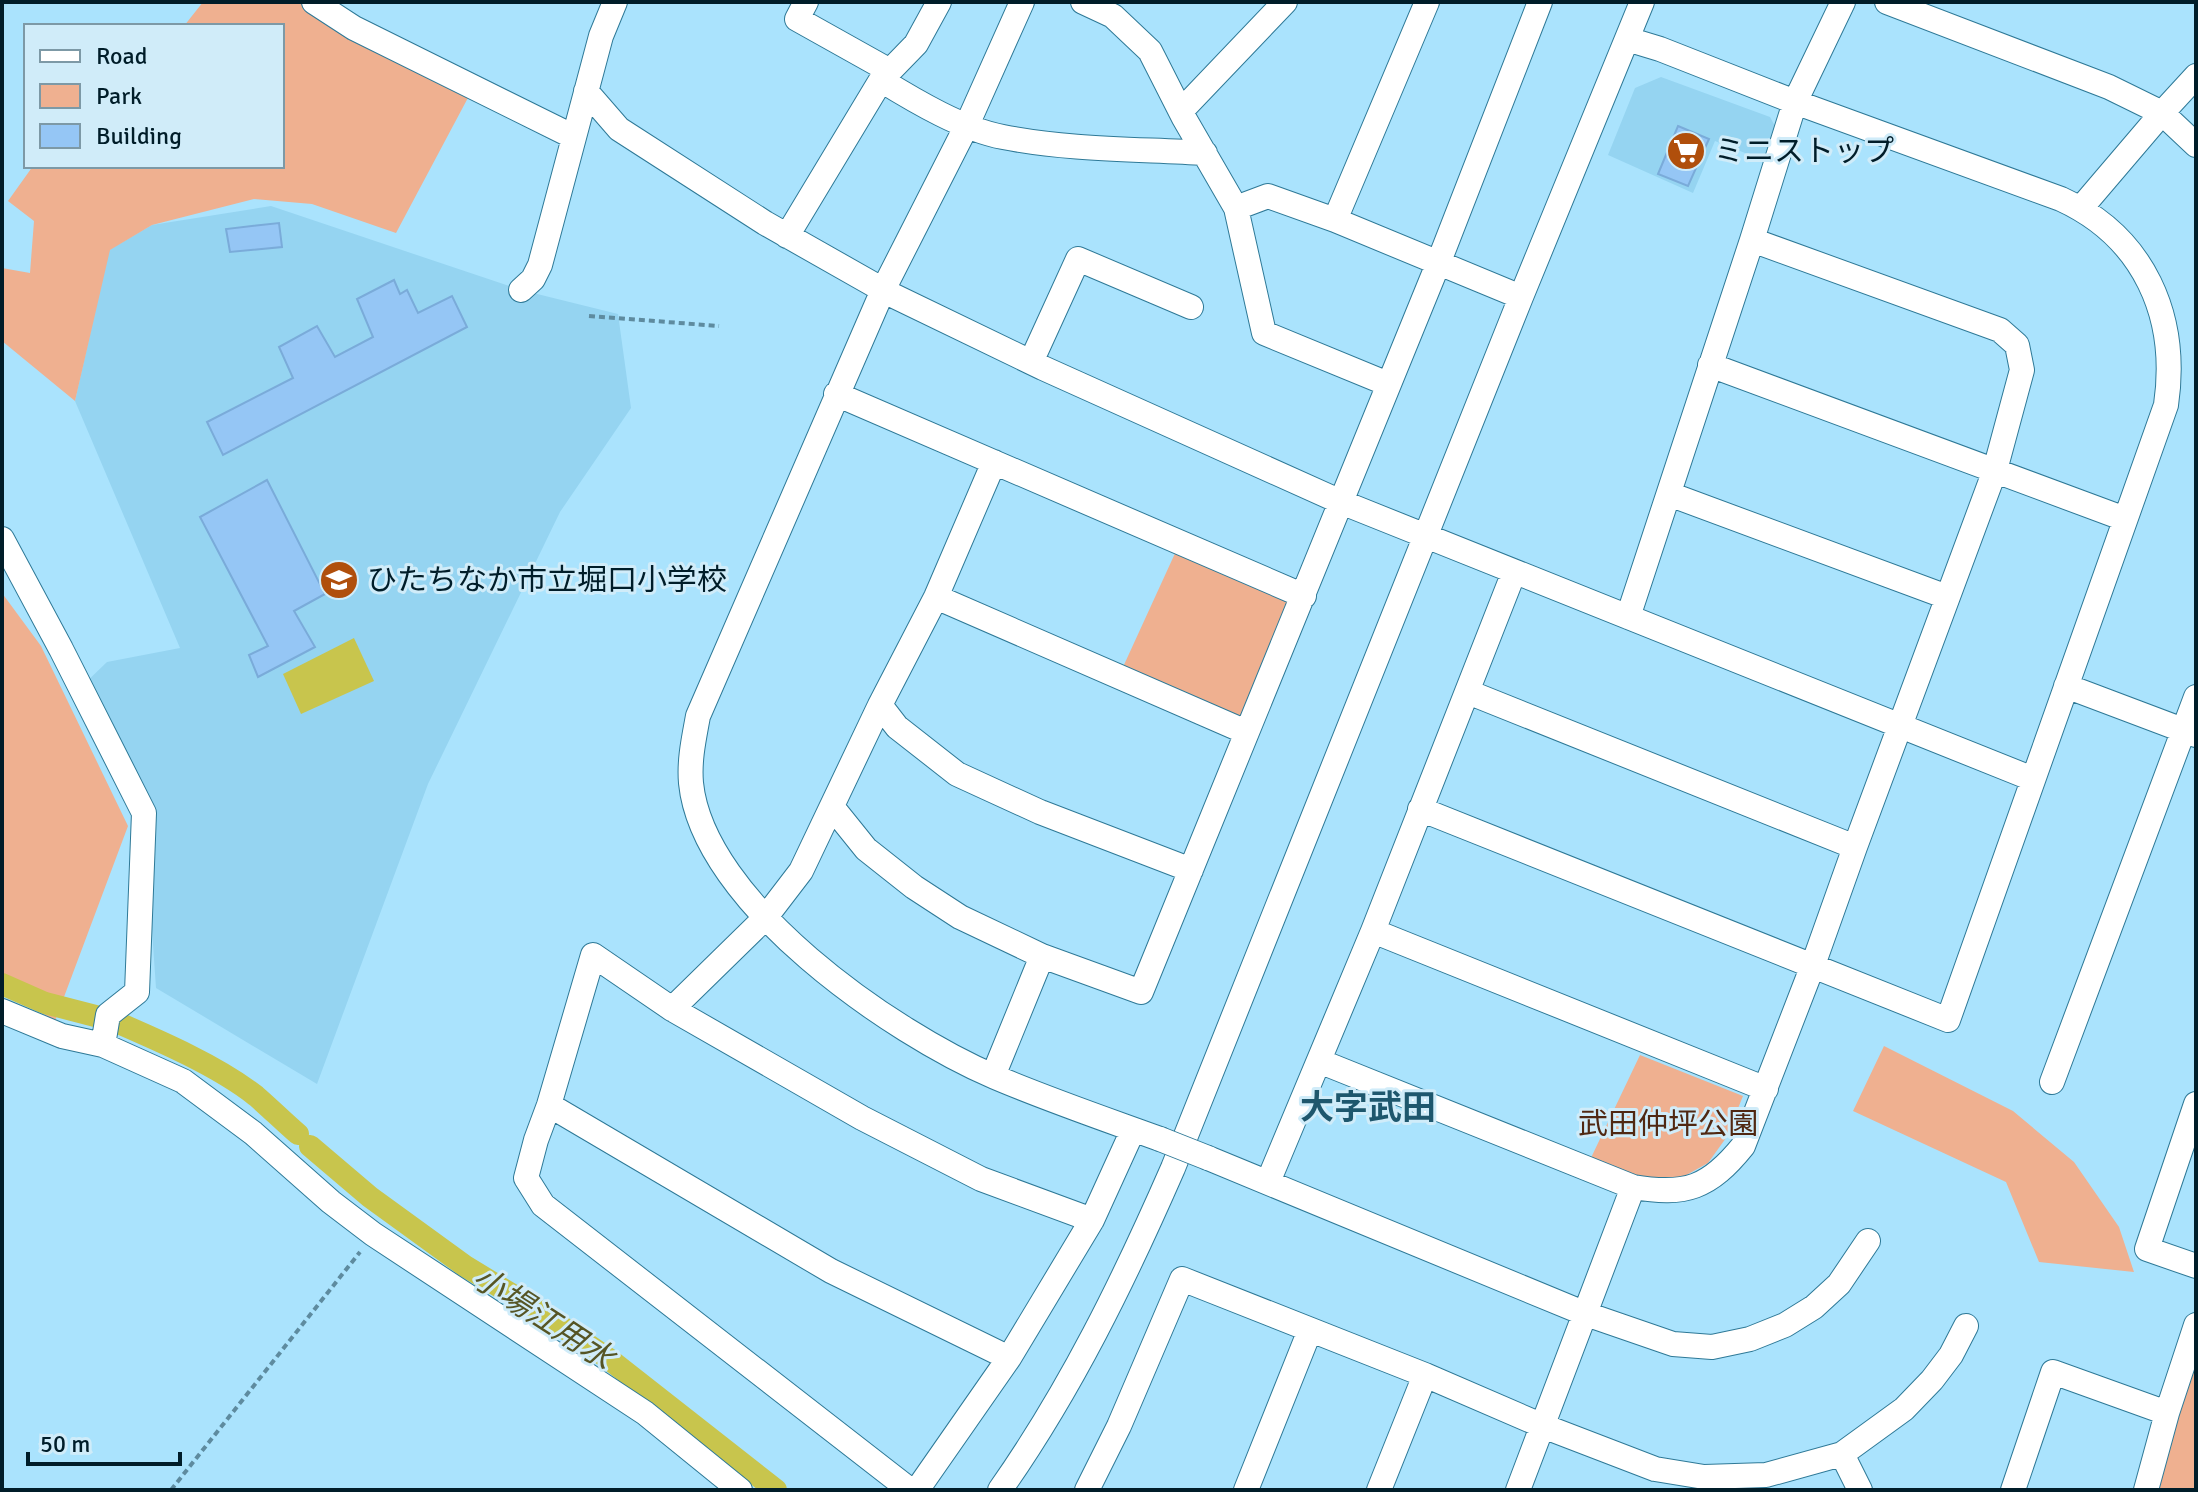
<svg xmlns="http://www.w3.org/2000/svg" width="2198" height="1492" font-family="Signika,'Noto Sans JP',sans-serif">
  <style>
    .built { fill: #95d4f1 }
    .green { fill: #efb090 }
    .water { fill: #c8c54d }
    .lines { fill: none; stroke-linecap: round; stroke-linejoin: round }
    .canal { stroke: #c8c54d; stroke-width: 22 }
    .building { fill: #95c6f5; stroke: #7aabd9; stroke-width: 2 }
    .minor-casing { stroke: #2e7997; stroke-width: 26 }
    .path { stroke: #5e8b9f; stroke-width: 4; stroke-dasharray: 6 4; stroke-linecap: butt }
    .minor { stroke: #fff; stroke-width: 24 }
    .minor-bridge-casing { stroke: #2e7997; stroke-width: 26; stroke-linecap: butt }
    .minor-bridge { stroke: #fff; stroke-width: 24 }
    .labels { text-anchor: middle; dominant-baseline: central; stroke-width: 6; stroke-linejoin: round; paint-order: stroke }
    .poi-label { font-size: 30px; fill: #001d29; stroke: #d0ecf9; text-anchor: start }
    .park-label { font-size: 30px; fill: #502812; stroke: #d0ecf9 }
    .water-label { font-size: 32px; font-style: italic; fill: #565525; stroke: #d0ecf9 }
    .quarter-label { font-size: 34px; font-weight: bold; fill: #1e576d; stroke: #d0ecf9 }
  </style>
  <rect width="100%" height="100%" fill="#aae3fd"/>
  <path class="built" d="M 1661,77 L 1770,117 L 1776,128 L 1765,161 L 1715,141 L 1693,193 L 1608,155 L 1635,88 Z
    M 271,206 L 521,290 L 618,314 L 631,408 L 560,512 L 428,784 L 317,1084 L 156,988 L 144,813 L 80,688 L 107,662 L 180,648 L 75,401 L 109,250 L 152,225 Z"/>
  <path class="green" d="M 203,2 L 300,2 L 470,94 L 396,233 L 312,204 L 254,199 L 152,225 L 110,250 L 75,401 L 2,341 L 2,268 L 30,273 L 34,221 L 8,201 L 33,166 L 282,166 L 282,26 L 184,26 Z
    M 1177,549 L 1290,598 L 1246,715 L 1235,717 L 1123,667 Z
    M 2,593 L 41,646 L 128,826 L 55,1021 L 2,988 Z
    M 1884,1046 L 2013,1111 L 2074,1162 L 2119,1227 L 2134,1272 L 2039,1262 L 2006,1182 L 1853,1111 Z
    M 1640,1055 L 1743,1096 L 1726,1138 L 1708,1163 L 1681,1178 L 1632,1177 L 1589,1162 Z
    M 2196,1357 L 2196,1490 L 2155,1490 Z"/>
  <path class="water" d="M 354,638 L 374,681 L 301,714 L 283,674 Z"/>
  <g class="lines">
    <path class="canal" d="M 2,984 L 45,1003 L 103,1018
      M 116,1022 C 160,1041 218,1066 256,1096 C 270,1108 284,1122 298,1134
      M 310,1146 L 370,1197 L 465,1266 L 536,1309 L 609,1359 L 776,1490"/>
  </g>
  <path class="building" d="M 1678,126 L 1709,139 L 1688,186 L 1658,174 Z
    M 279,223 L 282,247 L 230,252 L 226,229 Z
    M 394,280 L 400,294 L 407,290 L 418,313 L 452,296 L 467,327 L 223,455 L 207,422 L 293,378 L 279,347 L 317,326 L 335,357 L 373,337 L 357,299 Z
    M 267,480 L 325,594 L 294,611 L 315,647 L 258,677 L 249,655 L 268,646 L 200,517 Z"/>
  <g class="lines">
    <g class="minor-casing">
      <path id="minor" d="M 314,2 L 354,28 L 574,137
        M 806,2 L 797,19 L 890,71
        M 1022,2 L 967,125 L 883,290 L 698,716 C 694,738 689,760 691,783 C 703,903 892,1033 995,1077 C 1049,1100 1105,1119 1160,1139
        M 1083,2 L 1113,16 L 1150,51 L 1184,118 L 1236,208 L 1264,333 L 1388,384
        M 1887,2 L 2109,87 L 2162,113 L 2196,145
        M 881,80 C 915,101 964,130 1003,137 C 1069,150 1138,149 1205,153
        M 586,91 L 619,129 L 765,223 L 892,295 L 1043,368 L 1341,502 L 2033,779
        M 1181,111 L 1285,2
        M 1236,208 L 1268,196 L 1335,220 L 1521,297
        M 2081,208 L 2162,113 L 2196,76
        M 1335,220 L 1427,2
        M 787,236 L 881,80 L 916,44 L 939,2
        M 521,290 L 533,279 L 540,265 L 601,36 L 615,2
        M 1031,362 L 1078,259 L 1191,307
        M 1710,365 L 2125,519
        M 836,394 L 1304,596
        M 1669,494 L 1947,597
        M 2,539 L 61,649 L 144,813 L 137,992 L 108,1015 L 103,1045
        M 936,597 L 1246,732
        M 1628,617 L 1752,240 L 1795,102 L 1843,2
        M 2066,686 L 2196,735
        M 1468,692 L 1855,847
        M 880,705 L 897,727 L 957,774 L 1040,812 L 1191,870
        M 833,808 L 866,849 L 914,887 L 960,917 L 1042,956 L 1141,992 L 1438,264 L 1540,2
        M 1420,809 L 1948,1020 L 2166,405 C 2179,316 2144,237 2061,199 L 1795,102 L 1660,49 L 1627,39
        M 1373,931 L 1766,1089
        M 672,1009 L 765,918 L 801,871 L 880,705 L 936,597 L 994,462
        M 2,1011 L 62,1036 L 103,1045 L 183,1081 L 253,1133 L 331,1202 L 373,1234 L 645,1413 L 740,1490
        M 1319,1061 L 1633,1187 C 1686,1196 1709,1188 1743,1146 L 1813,965 L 1855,847 L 1995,470 L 2022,370 L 2017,345 L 2000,330 L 1752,240
        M 993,1076 L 1042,956
        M 2052,1082 L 2196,697
        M 2196,1104 L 2147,1249 L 2196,1266
        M 549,1105 L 831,1271 L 1009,1358
        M 1208,1158 L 1586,1314 L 1673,1344 L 1712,1347 L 1750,1339 L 1785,1325 L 1814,1307 L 1839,1284 L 1868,1241
        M 1268,1182 L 1373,931 L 1514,572
        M 2167,1413 L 2196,1325
        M 1842,1454 L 1860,1490
        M 910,1490 L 543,1205 L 526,1178 L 536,1140 L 549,1105 L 593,955 L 672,1009 L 862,1118 L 981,1179 L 1092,1220
        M 917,1490 L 1009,1358 L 1092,1220 L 1133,1130
        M 1000,1490 C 1071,1389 1124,1280 1173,1168 L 1521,297 L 1642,2
        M 1087,1490 L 1119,1426 L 1182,1279 L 1425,1375 L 1543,1426 L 1655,1469 L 1704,1477 L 1766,1475 L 1842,1454 L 1904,1409 L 1932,1380 L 1951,1355 L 1966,1326
        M 1246,1490 L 1310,1330
        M 1379,1490 L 1425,1375
        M 1518,1490 L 1633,1187
        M 2013,1490 L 2053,1372 L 2167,1413 L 2146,1490"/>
    </g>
    <path class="path" d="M 589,316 L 719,326
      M 171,1490 L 360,1252"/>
    <use href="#minor" class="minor"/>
    <g class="minor-bridge-casing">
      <path id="minor-bridge" d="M 1160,1139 L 1208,1158"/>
    </g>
    <use href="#minor-bridge" class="minor-bridge"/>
  </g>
  <defs>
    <g id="supermarket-disc" transform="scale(2)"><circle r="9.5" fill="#b04f0c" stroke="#d0ecf9"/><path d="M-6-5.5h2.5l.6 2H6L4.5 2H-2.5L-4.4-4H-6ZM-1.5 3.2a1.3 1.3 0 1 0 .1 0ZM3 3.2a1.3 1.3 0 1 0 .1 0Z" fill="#fff"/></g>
    <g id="school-disc" transform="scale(2)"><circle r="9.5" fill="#b04f0c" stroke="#d0ecf9"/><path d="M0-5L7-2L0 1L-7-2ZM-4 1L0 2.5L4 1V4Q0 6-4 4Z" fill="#fff"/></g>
  </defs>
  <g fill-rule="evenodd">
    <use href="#supermarket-disc" x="1686" y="151"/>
    <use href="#school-disc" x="339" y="580"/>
  </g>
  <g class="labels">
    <g class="poi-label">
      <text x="1714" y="151">ミニストップ</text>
      <text x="367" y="580">ひたちなか市立堀口小学校</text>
    </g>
    <g class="park-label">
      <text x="1668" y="1124">武田仲坪公園</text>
    </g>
    <g class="water-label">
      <text transform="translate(543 1318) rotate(33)">小場江用水</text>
    </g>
    <g class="quarter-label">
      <text x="1368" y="1108">大字武田</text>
    </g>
  </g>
  <rect width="2198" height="1492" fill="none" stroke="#001d29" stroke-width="8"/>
  <rect x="24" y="24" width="260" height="144" fill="#d0ecf9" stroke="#7d99a6" stroke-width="2"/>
  <rect x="40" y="50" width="40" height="12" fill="#ffffff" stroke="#7d99a6" stroke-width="2"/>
  <text x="96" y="64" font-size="24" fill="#001d29">Road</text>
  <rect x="40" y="84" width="40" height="24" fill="#efb090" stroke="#7d99a6" stroke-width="2"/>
  <text x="96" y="104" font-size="24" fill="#001d29">Park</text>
  <rect x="40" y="124" width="40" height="24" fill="#95c6f5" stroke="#7d99a6" stroke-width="2"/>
  <text x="96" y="144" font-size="24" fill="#001d29">Building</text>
  <path d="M28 1452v12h152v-12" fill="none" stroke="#001d29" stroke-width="4"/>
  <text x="40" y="1452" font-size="24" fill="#001d29" stroke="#d0ecf9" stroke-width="6" paint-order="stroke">50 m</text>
</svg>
